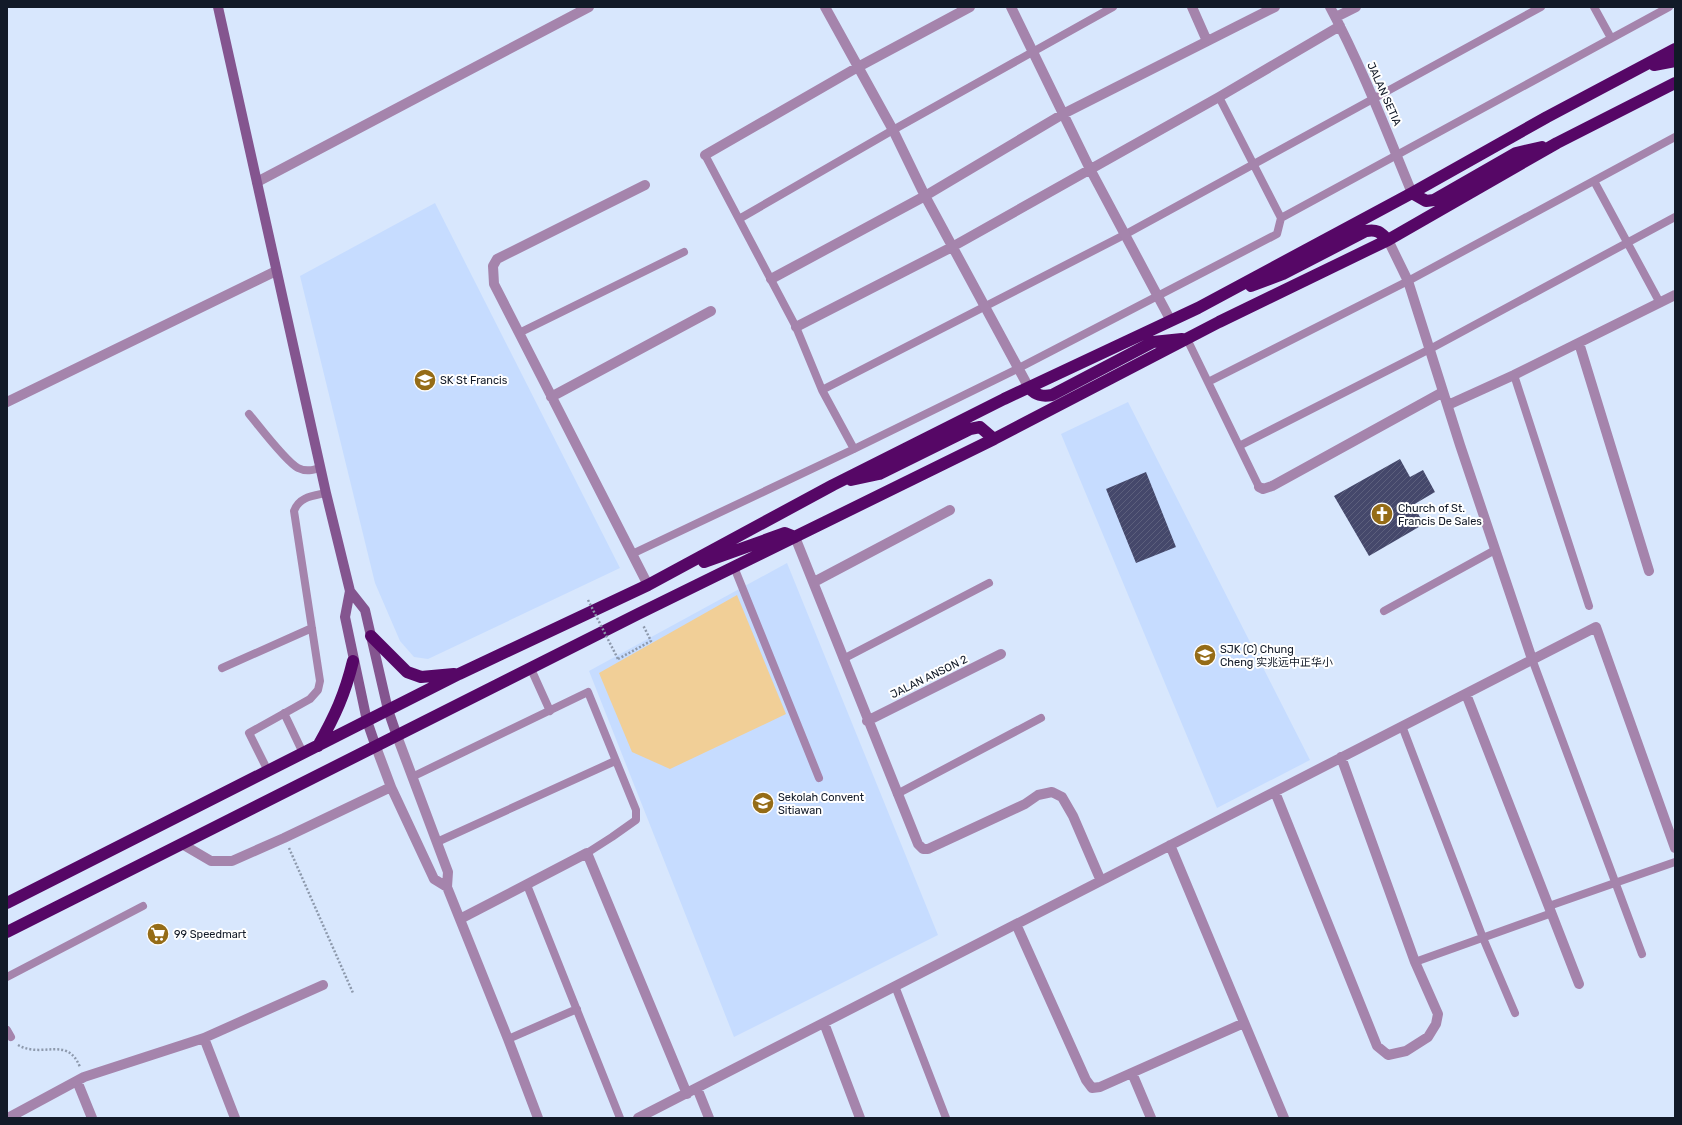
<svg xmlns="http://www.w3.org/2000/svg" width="1682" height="1125" font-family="Rubik,'Noto Sans SC',sans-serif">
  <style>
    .built { fill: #c6dcff }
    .garden { fill: #f1cf97 }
    .building { fill: url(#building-hatch) }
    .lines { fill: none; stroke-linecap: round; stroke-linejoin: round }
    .path { stroke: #8d99ac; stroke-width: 2.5; stroke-dasharray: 2 2; stroke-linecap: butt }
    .lane { stroke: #a584ac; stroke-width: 8 }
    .street { stroke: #a584ac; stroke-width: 10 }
    .secondary { stroke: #84558f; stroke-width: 10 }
    .highway { stroke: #560766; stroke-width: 12 }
    .path-bridge { stroke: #8d99ac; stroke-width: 2.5; stroke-dasharray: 2 2; stroke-linecap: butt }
    .labels { text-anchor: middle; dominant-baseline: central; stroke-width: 4; stroke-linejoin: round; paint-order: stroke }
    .street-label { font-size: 11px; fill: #121a28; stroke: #fff }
    .poi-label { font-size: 11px; fill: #121a28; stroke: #fff; text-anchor: start }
  </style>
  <defs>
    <pattern id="building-hatch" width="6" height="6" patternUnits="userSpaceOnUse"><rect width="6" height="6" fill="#45486b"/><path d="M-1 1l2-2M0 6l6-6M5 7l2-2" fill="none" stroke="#5c5f7c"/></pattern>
  </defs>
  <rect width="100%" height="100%" fill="#d8e7fd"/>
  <path class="built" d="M 435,203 L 620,568 L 428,659 L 414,657 L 400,641 L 375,583 L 300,276 Z
    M 1128,402 L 1310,760 L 1217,808 L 1061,434 Z
    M 787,563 L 938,935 L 734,1037 L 589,671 Z"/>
  <path class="garden" d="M 737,595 L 786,714 L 670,769 L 632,752 L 599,673 Z"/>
  <path class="building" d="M 1400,459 L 1410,477 L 1423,470 L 1435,492 L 1413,505 L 1424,524 L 1369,556 L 1334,496 Z
    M 1146,472 L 1176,547 L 1136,563 L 1106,489 Z"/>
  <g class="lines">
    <path class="path" d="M 618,659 L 651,641 L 643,625
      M 289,848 L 353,993
      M 18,1045 C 43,1059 67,1035 80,1067"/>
    <path class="lane" d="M 1594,7 L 1611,38
      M 1219,97 L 1281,218
      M 705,155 L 796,327 L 822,390 L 854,449
      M 1594,181 L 1660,303
      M 739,219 L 893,130 L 1113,7
      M 519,333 L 684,252
      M 1187,339 L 1259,487
      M 1514,375 L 1589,606
      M 1208,382 L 1408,281 L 1675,137
      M 822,390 L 1126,234 L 1541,7
      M 249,414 C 259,426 286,462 298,468 C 306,472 313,470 320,468
      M 1239,446 L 1430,349 L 1675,217
      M 632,554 L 854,449 L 1017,369 L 1277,234 L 1281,218 L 1669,7
      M 734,567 L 819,778
      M 1384,611 L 1495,550
      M 843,659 L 989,583
      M 1532,659 L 1642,954
      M 222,668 L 312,628
      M 531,669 L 550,711
      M 284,713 L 303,753
      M 1402,726 L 1483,938 L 1515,1013
      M 268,771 L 249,733 L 310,699 L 318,690 L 320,681 L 294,511 C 299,497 312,496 326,493
      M 412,777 L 588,692 L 636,810 L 636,820 L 612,837 L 587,853
      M 897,794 L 1041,718
      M 437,842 L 615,761
      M 527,885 L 620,1118
      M 1549,906 L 1675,862
      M 1415,962 L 1552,913
      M 7,977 L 143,906
      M 895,986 L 946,1118
      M 7,1030 L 11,1037
      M 508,1039 L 577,1009"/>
    <path class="street" d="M 825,7 L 893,130 L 925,196 L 1029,388
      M 1011,7 L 1090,169 L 1171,321
      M 1192,7 L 1207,41
      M 1330,7 C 1362,67 1386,130 1412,193
      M 1336,17 L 1356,7
      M 705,155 L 858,67 L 970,7
      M 257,182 L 589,7
      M 645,185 L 497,259 L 493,266 L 494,284 L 648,585
      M 1388,240 L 1408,281 L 1460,445 L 1532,659
      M 771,279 L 925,196 L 1063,114 L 1275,7
      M 796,327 L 952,247 L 1219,97 L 1340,26
      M 1579,343 L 1649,571
      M 551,397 L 711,311
      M 7,402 L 276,271
      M 1448,405 L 1514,375 L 1675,295
      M 1259,487 L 1263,489 L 1272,486 L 1443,392
      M 795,537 L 918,844 L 923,849 L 928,849 L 1025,804 L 1038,795 L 1052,792 L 1062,797 L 1073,816 L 1101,881
      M 814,582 L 950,510
      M 1466,694 L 1579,984
      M 867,721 L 1001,654
      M 397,736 L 448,872 L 447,887 L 508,1039 L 538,1118
      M 376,747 L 391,787 L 434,879 L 447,887
      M 1275,792 L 1377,1046 L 1388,1055 L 1406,1051 L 1428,1037 L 1436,1024 L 1438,1014 L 1415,962 L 1341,757
      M 182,844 L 211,861 L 232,861 L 284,838 L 391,787
      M 1170,845 L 1284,1118
      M 460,919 L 587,853 L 687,1094
      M 1016,924 L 1086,1080 L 1092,1088 L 1100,1087 L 1244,1023
      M 824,1023 L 860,1118
      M 204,1038 L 235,1118
      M 1132,1073 L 1151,1118
      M 77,1081 L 92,1118
      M 697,1088 L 709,1118
      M 8,1118 L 84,1077 L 204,1038 L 323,985
      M 638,1118 L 1596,627 L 1675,848"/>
    <path class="secondary" d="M 218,7 L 326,493 L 350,591 L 365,610 L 388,710 L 397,736
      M 350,591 L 345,617 L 367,721 L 376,747"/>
    <path class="highway" d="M 1654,65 L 1675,61
      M 1412,193 L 1426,201 L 1434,200 L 1516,153 L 1542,147
      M 1251,286 L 1283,274 L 1366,231 C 1377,229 1380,232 1388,240
      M 1029,388 C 1036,395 1042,397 1052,395 L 1153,342 L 1182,339
      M 851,480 L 879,474 L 970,429 L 980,427 L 994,439
      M 704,562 L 785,533 L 795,537
      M 371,636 L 407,672 L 421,677 L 454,674
      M 318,746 C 335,716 345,694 353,661
      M 7,903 L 459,674 L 648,585 L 833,485 L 1004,399 L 1198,308 L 1412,193 L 1547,117 L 1675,49
      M 7,932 L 638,614 L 994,439 L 1219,322 L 1388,240 L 1557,143 L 1675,83"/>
    <path class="path-bridge" d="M 588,600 L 618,659"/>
  </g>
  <defs>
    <g id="school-disc" transform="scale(1.15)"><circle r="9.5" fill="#956c17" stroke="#fff"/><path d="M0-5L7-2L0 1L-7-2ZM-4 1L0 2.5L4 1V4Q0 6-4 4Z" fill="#fff"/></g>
    <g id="church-disc" transform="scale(1.15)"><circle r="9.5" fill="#956c17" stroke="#fff"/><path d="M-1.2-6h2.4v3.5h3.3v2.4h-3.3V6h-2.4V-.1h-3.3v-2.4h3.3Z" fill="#fff"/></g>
    <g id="supermarket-disc" transform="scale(1.15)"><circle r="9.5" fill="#956c17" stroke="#fff"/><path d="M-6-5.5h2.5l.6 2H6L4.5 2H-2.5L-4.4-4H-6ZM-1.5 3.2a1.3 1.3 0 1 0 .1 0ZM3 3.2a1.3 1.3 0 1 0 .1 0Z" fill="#fff"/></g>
  </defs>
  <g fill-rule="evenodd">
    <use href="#school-disc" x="425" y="380"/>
    <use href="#church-disc" x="1382" y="514"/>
    <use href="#school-disc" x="1205" y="655"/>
    <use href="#school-disc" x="763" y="803"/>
    <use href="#supermarket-disc" x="158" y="934"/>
  </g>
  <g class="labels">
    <g class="street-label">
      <text transform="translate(1384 94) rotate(66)">JALAN SETIA</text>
      <text transform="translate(929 677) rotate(-26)">JALAN ANSON 2</text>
    </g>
    <g class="poi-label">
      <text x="440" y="380">SK St Francis</text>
      <text x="1398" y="508">Church of St.<tspan x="1398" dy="13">Francis De Sales</tspan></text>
      <text x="1220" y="649">SJK (C) Chung<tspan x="1220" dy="13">Cheng 实兆远中正华小</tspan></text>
      <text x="778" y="797">Sekolah Convent<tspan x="778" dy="13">Sitiawan</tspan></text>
      <text x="174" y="934">99 Speedmart</text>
    </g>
  </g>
  <rect width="1682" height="1125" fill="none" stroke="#121a28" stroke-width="16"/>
</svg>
